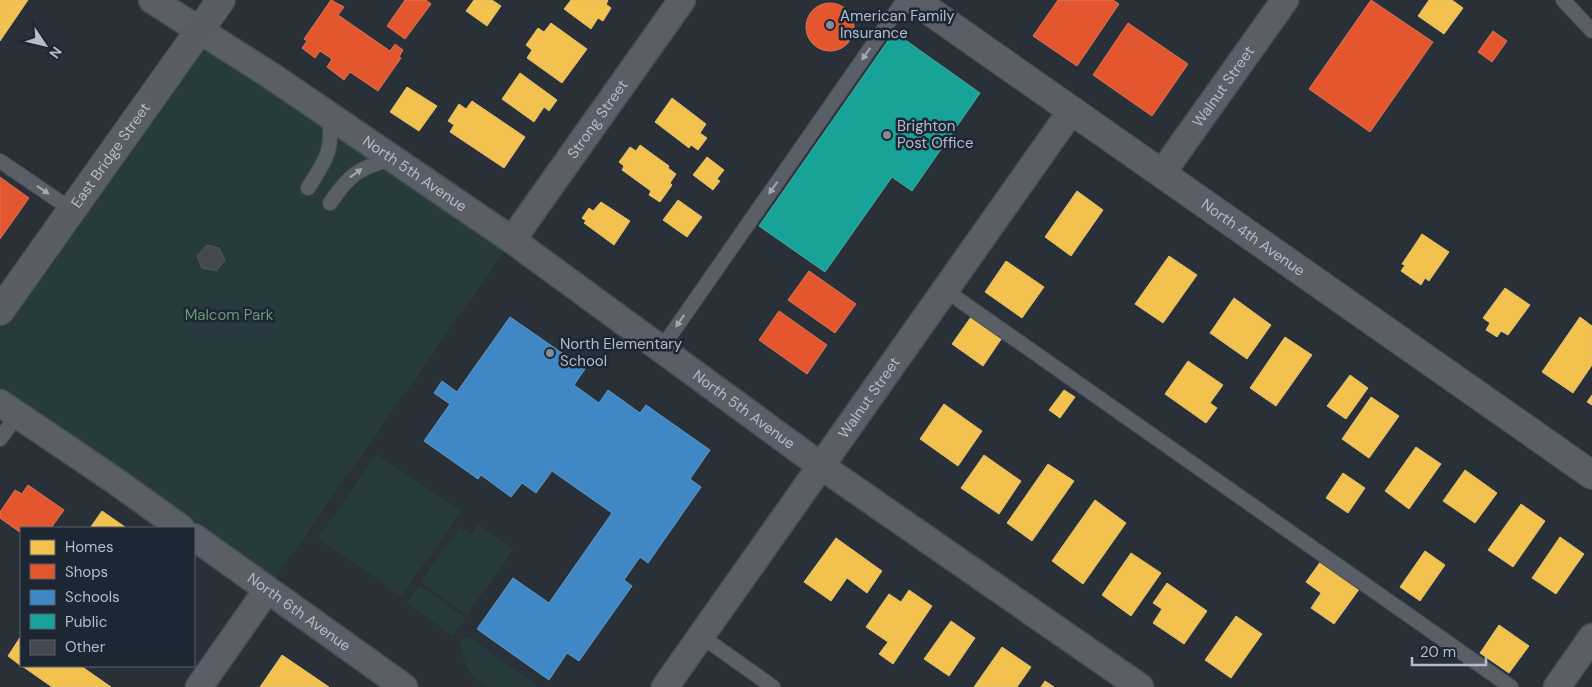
<svg xmlns="http://www.w3.org/2000/svg" width="1592" height="687" font-family="'DM Sans',sans-serif">
  <style>
    .green { fill: #273a3e }
    .homes { fill: #f2c14e; stroke: #dfc073 }
    .shops { fill: #e4572e; stroke: #d6755c }
    .schools { fill: #3f88c5; stroke: #6298c6 }
    .public { fill: #17a398; stroke: #46aaa7 }
    .building { fill: #444950; stroke: #52575f }
    .lines { fill: none; stroke-linecap: round; stroke-linejoin: round }
    .service-casing { stroke: #484c53; stroke-width: 16 }
    .minor-casing { stroke: #484c53; stroke-width: 29 }
    .tertiary-casing { stroke: #484c53; stroke-width: 30 }
    .secondary-casing { stroke: #484c53; stroke-width: 30 }
    .service { stroke: #5a5e66; stroke-width: 14 }
    .minor { stroke: #5a5e66; stroke-width: 26 }
    .tertiary { stroke: #5a5e66; stroke-width: 28 }
    .secondary { stroke: #595d64; stroke-width: 28 }
    .oneway { fill: #a2a9b5 }
    .poi-dot { fill: #848b96; stroke: #1d2633; stroke-width: 2 }
    .labels { text-anchor: middle; dominant-baseline: central; stroke-width: 5; stroke-linejoin: round; paint-order: stroke }
    .poi-label { font-size: 15px; fill: #b4bcc9; stroke: #1d2633; text-anchor: start }
    .street-label { font-size: 15px; fill: #b4bcc9; stroke: #1d2633 }
    .park-label { font-size: 15px; fill: #6b9a76; stroke: #1d2633 }
  </style>
  <rect width="100%" height="100%" fill="#2a3038"/>
  <path class="green" d="M 200,29 L 512,240 L 267,590 L 0,403 L 0,311 Z
    M 377,454 L 461,512 L 401,596 L 318,538 Z
    M 478,524 L 513,549 L 467,615 L 421,582 L 460,527 L 471,535 Z
    M 419,585 L 466,618 L 453,636 L 406,603 Z
    M 467,636 L 535,683 L 536,687 L 487,687 C 482,683 475,679 471,673 C 466,666 458,647 462,638 Z"/>
  <path class="homes" d="M 0,0 L 28,0 L 0,41 Z
    M 474,0 L 492,0 L 501,6 L 487,26 L 466,11 Z
    M 571,0 L 607,0 L 608,1 L 606,4 L 611,8 L 603,21 L 598,18 L 591,29 L 564,9 Z
    M 1429,0 L 1452,0 L 1463,8 L 1444,34 L 1418,16 Z
    M 551,23 L 587,49 L 562,83 L 527,58 L 532,50 L 526,45 L 538,28 L 544,32 Z
    M 520,73 L 557,100 L 549,111 L 544,107 L 534,122 L 502,99 Z
    M 407,87 L 437,106 L 419,131 L 390,112 Z
    M 672,98 L 706,124 L 700,133 L 707,138 L 698,150 L 691,145 L 689,148 L 655,122 Z
    M 472,101 L 525,137 L 504,168 L 450,132 L 454,125 L 448,121 L 459,104 L 466,109 Z
    M 640,145 L 669,166 L 668,168 L 676,174 L 670,183 L 672,185 L 660,202 L 649,195 L 651,191 L 622,170 L 624,166 L 619,162 L 630,147 L 636,151 Z
    M 707,157 L 724,170 L 717,179 L 720,181 L 713,190 L 693,175 Z
    M 1077,191 L 1103,210 L 1071,256 L 1045,237 Z
    M 678,200 L 702,217 L 687,237 L 663,220 Z
    M 601,202 L 630,221 L 614,245 L 584,223 L 586,221 L 582,218 L 589,208 L 593,211 Z
    M 1422,234 L 1449,252 L 1429,281 L 1425,278 L 1421,285 L 1401,271 L 1405,265 L 1402,264 Z
    M 1169,256 L 1197,275 L 1163,323 L 1135,304 Z
    M 1006,261 L 1044,287 L 1022,318 L 985,292 Z
    M 1505,288 L 1530,305 L 1508,335 L 1501,331 L 1497,337 L 1486,330 L 1490,323 L 1483,318 Z
    M 1234,298 L 1271,325 L 1247,359 L 1210,333 Z
    M 973,314 L 1004,335 L 983,366 L 952,344 Z
    M 1580,317 L 1592,326 L 1592,365 L 1573,393 L 1542,372 Z
    M 1285,337 L 1312,355 L 1276,406 L 1250,388 Z
    M 1188,361 L 1223,385 L 1210,403 L 1217,408 L 1206,423 L 1165,394 Z
    M 1350,375 L 1368,388 L 1346,419 L 1327,406 Z
    M 1064,390 L 1075,397 L 1060,418 L 1049,410 Z
    M 1592,395 L 1592,405 L 1587,402 Z
    M 1371,397 L 1399,416 L 1369,458 L 1342,439 Z
    M 944,404 L 982,431 L 958,466 L 920,439 Z
    M 1416,447 L 1441,464 L 1409,509 L 1385,491 Z
    M 984,455 L 1021,481 L 999,514 L 961,488 Z
    M 1048,464 L 1074,481 L 1032,541 L 1007,523 Z
    M 1465,470 L 1497,493 L 1475,523 L 1443,501 Z
    M 1343,473 L 1365,488 L 1348,513 L 1326,498 Z
    M 1095,500 L 1126,523 L 1083,584 L 1052,561 Z
    M 1521,504 L 1545,521 L 1513,567 L 1488,550 Z
    M 102,511 L 125,527 L 124,528 L 90,528 Z
    M 1560,537 L 1584,554 L 1556,594 L 1532,578 Z
    M 836,538 L 882,571 L 867,593 L 847,578 L 831,601 L 804,582 Z
    M 1425,551 L 1445,565 L 1420,601 L 1400,587 Z
    M 1131,553 L 1161,573 L 1131,616 L 1102,595 Z
    M 1321,561 L 1360,588 L 1334,624 L 1311,608 L 1321,593 L 1306,582 Z
    M 1167,583 L 1207,611 L 1184,644 L 1153,623 L 1162,609 L 1153,603 Z
    M 909,590 L 932,606 L 893,664 L 879,654 L 888,642 L 866,627 L 889,594 L 901,602 Z
    M 1236,616 L 1262,634 L 1231,678 L 1205,660 Z
    M 951,621 L 975,638 L 949,676 L 924,659 Z
    M 1499,625 L 1529,646 L 1509,673 L 1480,653 Z
    M 21,636 L 21,666 L 8,656 Z
    M 1002,647 L 1031,667 L 1017,687 L 974,687 Z
    M 282,655 L 329,687 L 260,687 Z
    M 22,666 L 81,666 L 111,687 L 52,687 Z
    M 1045,681 L 1054,687 L 1041,687 Z"/>
  <path class="shops" d="M 331,0 L 344,7 L 338,15 L 390,51 L 395,44 L 403,50 L 399,57 L 401,58 L 378,91 L 350,72 L 344,80 L 327,67 L 332,59 L 320,51 L 315,58 L 302,48 L 307,41 L 304,39 Z
    M 405,0 L 426,0 L 431,4 L 405,39 L 387,26 Z
    M 1058,0 L 1113,0 L 1119,4 L 1077,66 L 1033,36 Z
    M 1371,0 L 1433,42 L 1370,132 L 1309,89 Z
    M806 27a24 24 0 1 1 48 0a24 24 0 1 1-48 0Z
    M 1128,23 L 1188,64 L 1152,116 L 1093,75 Z
    M 1493,31 L 1507,41 L 1492,62 L 1478,52 Z
    M 0,177 L 29,198 L 0,239 Z
    M 809,271 L 856,304 L 835,333 L 788,300 Z
    M 779,311 L 827,345 L 807,374 L 759,340 Z
    M 28,485 L 64,510 L 51,528 L 21,528 L 21,533 L 0,518 L 0,512 L 15,490 L 22,494 Z"/>
  <path class="schools" d="M 510,317 L 585,369 L 574,385 L 599,403 L 608,390 L 640,413 L 646,405 L 710,450 L 690,479 L 701,487 L 648,563 L 640,557 L 624,580 L 632,586 L 579,661 L 567,653 L 549,680 L 477,629 L 513,578 L 549,603 L 612,513 L 552,471 L 536,493 L 522,483 L 511,497 L 481,475 L 478,479 L 424,441 L 450,404 L 434,393 L 442,381 L 457,392 Z"/>
  <path class="public" d="M 894,32 L 980,93 L 912,191 L 892,177 L 825,272 L 759,226 Z"/>
  <path class="building" d="M 207,245 L 219,248 L 225,260 L 216,271 L 202,268 L 197,256 Z"/>
  <g class="lines">
    <g class="service-casing">
      <path id="service" d="M 1563,0 L 1592,31
        M 0,161 L 72,210
        M 308,188 C 327,158 332,153 330,116
        M 330,203 C 349,175 359,167 393,159
        M 945,290 L 1511,687
        M 661,349 L 904,0
        M 0,439 L 18,414
        M 701,636 L 773,687"/>
    </g>
    <g class="minor-casing">
      <g id="minor">
        <path id="s1" d="M 152,0 L 273,77 L 512,240 L 821,466 L 1140,687"/>
        <path id="s2" d="M 1162,173 L 1285,0"/>
        <path id="s3" d="M 512,240 L 682,0"/>
        <path d="M 0,403 L 114,480 L 181,528"/>
        <path id="s4" d="M 194,537 L 404,687"/>
        <path d="M 199,687 L 267,590"/>
        <path id="s5" d="M 665,687 L 1072,110"/>
        <path d="M 1557,687 L 1592,637"/>
      </g>
    </g>
    <g class="tertiary-casing">
      <g id="tertiary">
        <path id="s6" d="M 914,0 L 1592,475"/>
      </g>
    </g>
    <g class="secondary-casing">
      <g id="secondary">
        <path id="s7" d="M 0,311 L 221,0"/>
      </g>
    </g>
    <use href="#service" class="service"/>
    <use href="#minor" class="minor"/>
    <use href="#tertiary" class="tertiary"/>
    <use href="#secondary" class="secondary"/>
  </g>
  <defs><path id="oneway-solid" d="M-6-.8H1V-3.2L6.5 0L1 3.2V.8H-6Z" transform="scale(1.25)"/></defs>
  <g class="oneway">
    <use href="#oneway-solid" transform="translate(866 54) rotate(125)"/>
    <use href="#oneway-solid" transform="translate(356 173) rotate(-36)"/>
    <use href="#oneway-solid" transform="translate(773 188) rotate(125)"/>
    <use href="#oneway-solid" transform="translate(43 190) rotate(34)"/>
    <use href="#oneway-solid" transform="translate(680 321) rotate(125)"/>
  </g>
  <g class="poi-dot">
    <circle cx="830" cy="25" r="5"/>
    <circle cx="887" cy="135" r="5"/>
    <circle cx="550" cy="353" r="5"/>
  </g>
  <g class="labels">
    <g class="poi-label">
      <text x="840" y="16">American Family<tspan x="840" dy="17">Insurance</tspan></text>
      <text x="897" y="126">Brighton<tspan x="897" dy="17">Post Office</tspan></text>
      <text x="560" y="344">North Elementary<tspan x="560" dy="17">School</tspan></text>
    </g>
    <g class="street-label">
      <text stroke="none"><textPath href="#s2" startOffset="106">Walnut Street</textPath></text>
      <text stroke="none"><textPath href="#s3" startOffset="148">Strong Street</textPath></text>
      <text stroke="none"><textPath href="#s7" startOffset="191">East Bridge Street</textPath></text>
      <text stroke="none"><textPath href="#s1" startOffset="315">North 5th Avenue</textPath></text>
      <text stroke="none"><textPath href="#s6" startOffset="414">North 4th Avenue</textPath></text>
      <text stroke="none"><textPath href="#s5" startOffset="354">Walnut Street</textPath></text>
      <text stroke="none"><textPath href="#s1" startOffset="720">North 5th Avenue</textPath></text>
      <text stroke="none"><textPath href="#s4" startOffset="129">North 6th Avenue</textPath></text>
    </g>
    <g class="park-label">
      <text x="229" y="315">Malcom Park</text>
    </g>
  </g>
  <rect x="20" y="527" width="175" height="140" fill="#1d2633" stroke="#59626f"/>
  <rect x="30" y="540" width="25" height="15" fill="#f2c14e" stroke="#59626f"/>
  <text x="65" y="552" font-size="15" fill="#b4bcc9">Homes</text>
  <rect x="30" y="564" width="25" height="15" fill="#e4572e" stroke="#59626f"/>
  <text x="65" y="577" font-size="15" fill="#b4bcc9">Shops</text>
  <rect x="30" y="590" width="25" height="15" fill="#3f88c5" stroke="#59626f"/>
  <text x="65" y="602" font-size="15" fill="#b4bcc9">Schools</text>
  <rect x="30" y="614" width="25" height="15" fill="#17a398" stroke="#59626f"/>
  <text x="65" y="627" font-size="15" fill="#b4bcc9">Public</text>
  <rect x="30" y="640" width="25" height="15" fill="#444950" stroke="#59626f"/>
  <text x="65" y="652" font-size="15" fill="#b4bcc9">Other</text>
  <g transform="translate(45 45) rotate(125)" stroke="#1d2633" stroke-width="4" paint-order="stroke">
  <path d="M0-4L9 19L0 12L-9 19Z" fill="#b4bcc9"/>
  <text y="-8" font-size="14" font-weight="bold" text-anchor="middle" fill="#b4bcc9">N</text>
  </g>
  <path d="M1412 657v8h74v-8" fill="none" stroke="#b4bcc9" stroke-width="2.5"/>
  <text x="1420" y="657" font-size="15" fill="#b4bcc9" stroke="#1d2633" stroke-width="4" paint-order="stroke">20 m</text>
</svg>
